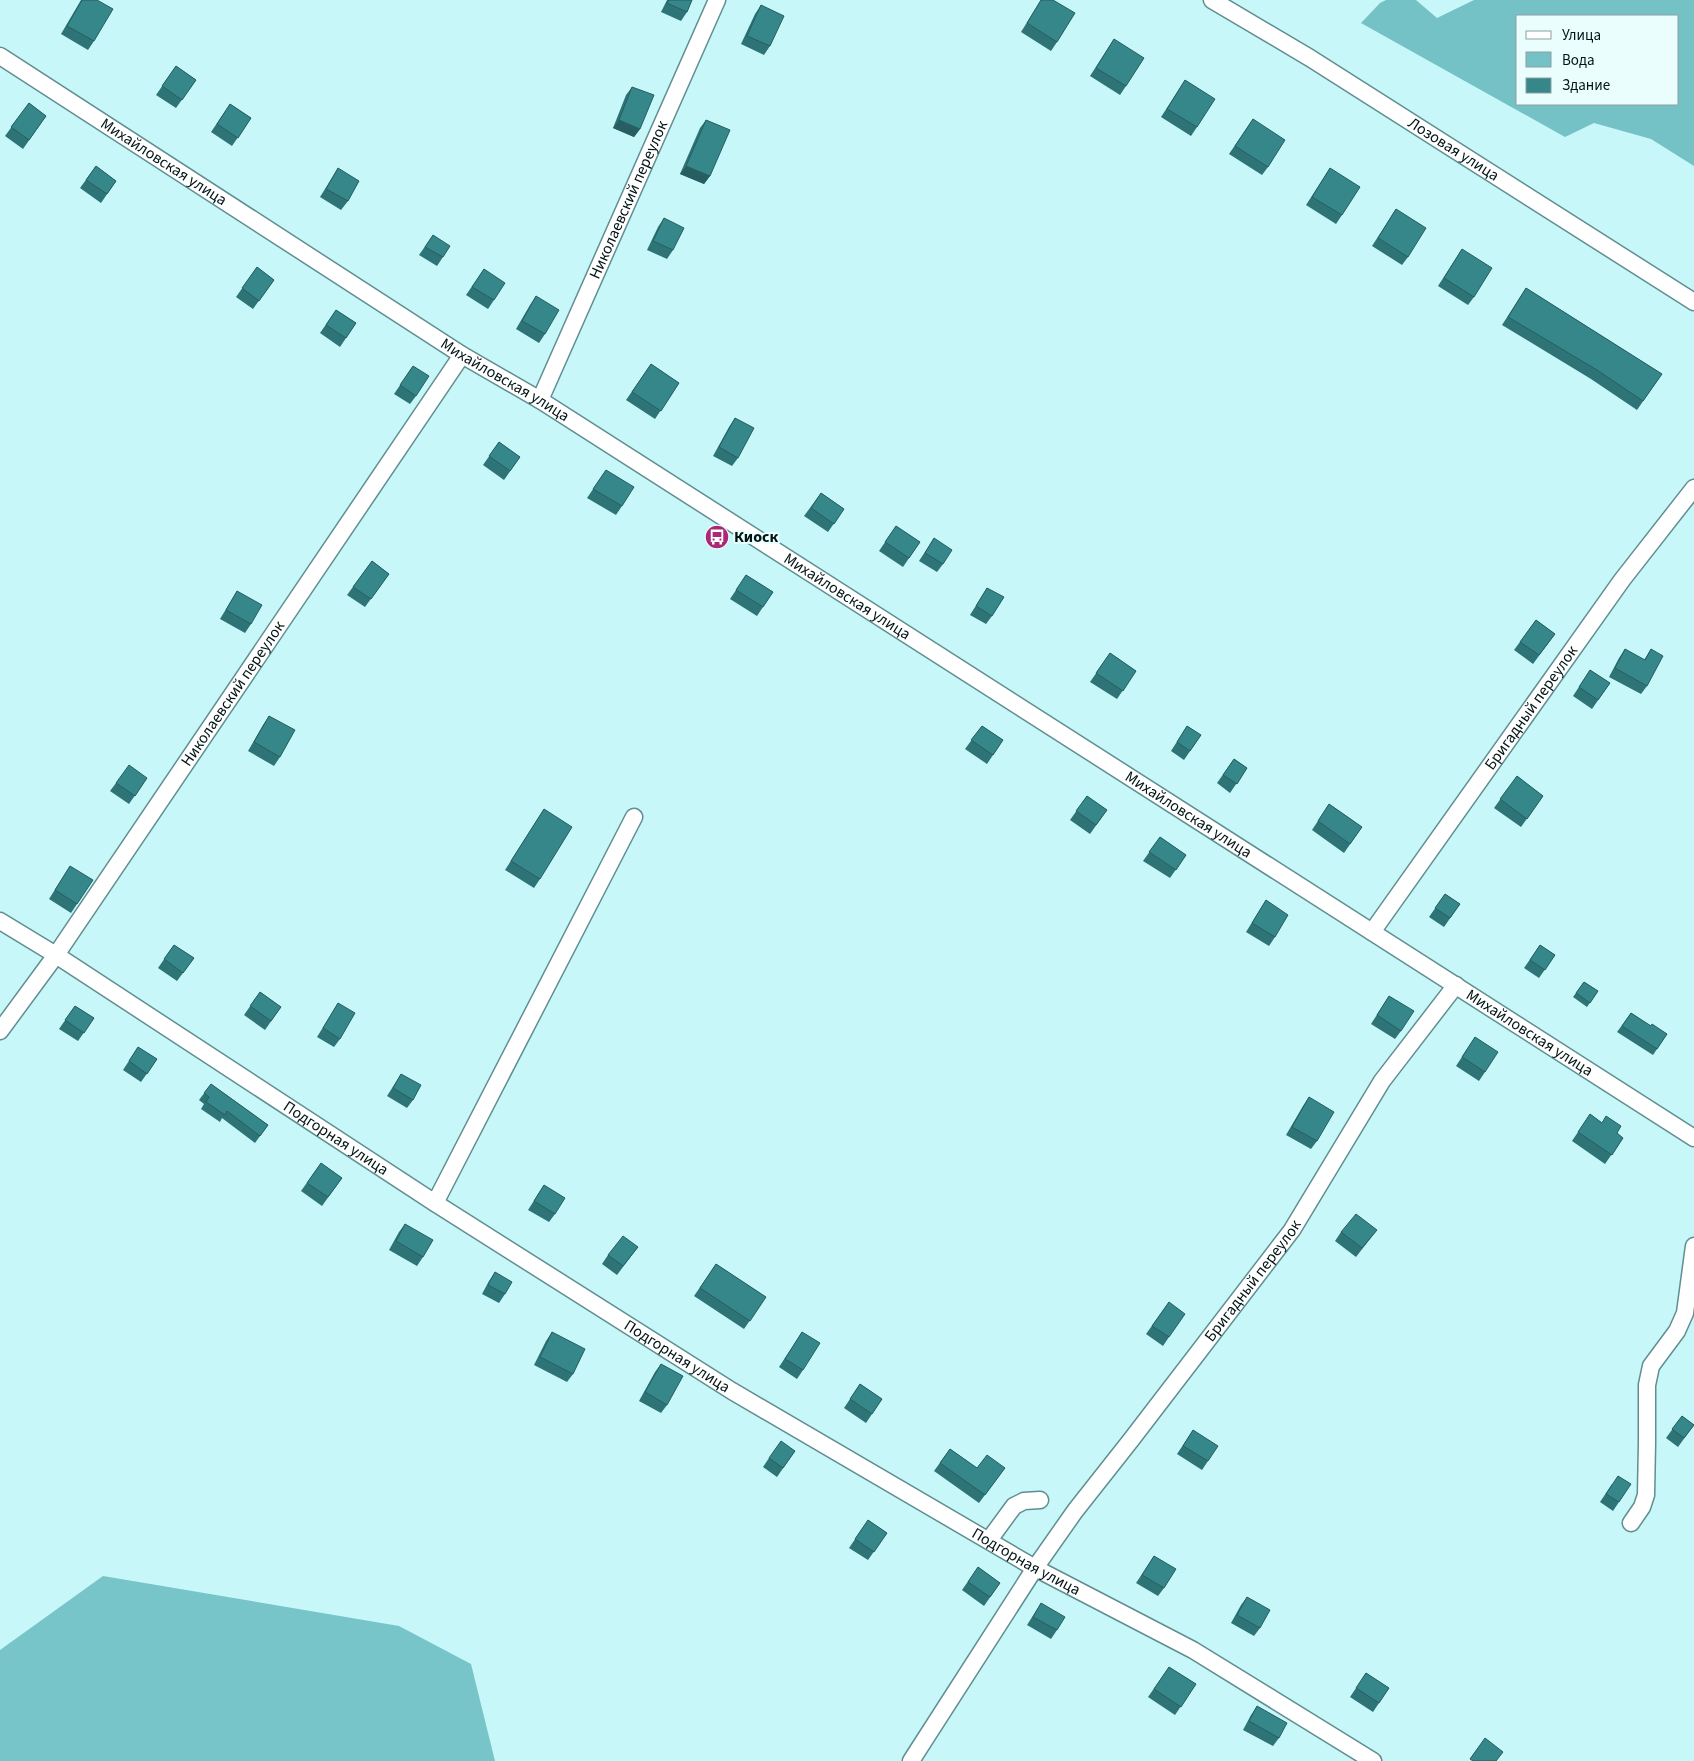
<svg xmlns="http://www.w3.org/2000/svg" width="1694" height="1761" font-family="'Source Sans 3',sans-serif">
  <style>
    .forest { fill: #77c5c8 }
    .water { fill: #74c2c6; fill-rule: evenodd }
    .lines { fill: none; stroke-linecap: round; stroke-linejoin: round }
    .minor-casing { stroke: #618e90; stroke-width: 19 }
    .minor { stroke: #fff; stroke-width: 16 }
    .wall { fill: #2e7477 }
    .shaded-wall { fill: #265e61 }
    .building { fill: #36878a; stroke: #265e61 }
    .labels { text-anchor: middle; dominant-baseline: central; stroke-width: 4; stroke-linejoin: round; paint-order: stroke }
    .street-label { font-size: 16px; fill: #031415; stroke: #ebfefe }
    .poi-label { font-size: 16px; font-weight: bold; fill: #031415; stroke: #ebfefe; text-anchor: start }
  </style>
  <rect width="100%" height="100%" fill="#c7f7f9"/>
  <path class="forest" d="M 103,1576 L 399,1626 L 471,1664 L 495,1761 L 0,1761 L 0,1650 Z"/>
  <path class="water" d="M 1386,0 L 1416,0 L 1437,18 L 1474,0 L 1694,0 L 1694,166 L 1651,139 L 1594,123 L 1565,137 L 1361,23 L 1380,3 ZM 1518,16 L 1678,16 L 1678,104 L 1518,104 Z"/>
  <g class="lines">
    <g class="minor-casing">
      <g id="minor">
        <path id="s1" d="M 1212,0 L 1310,58 L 1694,302"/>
        <path id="s2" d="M 0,56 L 462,355 L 540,400 L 1694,1138"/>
        <path id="s3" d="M 540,400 L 717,0"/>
        <path id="s4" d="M 0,921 L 56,955 L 435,1203 L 732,1391 L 1035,1568 L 1193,1650 L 1373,1761"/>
        <path id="s5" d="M 1372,932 L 1622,580 L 1694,488"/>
        <path id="s6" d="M 0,1031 L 56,955 L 462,355"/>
        <path d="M 435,1203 L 634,817"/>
        <path d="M 1631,1523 L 1642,1507 L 1646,1495 L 1647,1443 L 1647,1385 L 1651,1366 L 1677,1331 L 1685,1313 L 1694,1246"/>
        <path d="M 989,1540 L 1014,1506 L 1024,1501 L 1040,1500"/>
        <path id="s7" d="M 911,1761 L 1035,1568 L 1075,1511 L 1131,1440 L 1292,1230 L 1382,1081 L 1456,985"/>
      </g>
    </g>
    <use href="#minor" class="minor"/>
  </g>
  <path class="wall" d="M 81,0 L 97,0 L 94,41 L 88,50 L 61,34 Z
    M 667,0 L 692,0 L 687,12 L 681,21 L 661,12 Z
    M 1041,0 L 1057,42 L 1051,51 L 1021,32 Z
    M 761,5 L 770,46 L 764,55 L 741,44 L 755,14 Z
    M 1114,39 L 1126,86 L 1120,95 L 1090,76 Z
    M 176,66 L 196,80 L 176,108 L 156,95 Z
    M 1185,80 L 1197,127 L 1191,136 L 1161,117 Z
    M 632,87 L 640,129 L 634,137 L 613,128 L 626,95 Z
    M 29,103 L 46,116 L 23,149 L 5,136 Z
    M 230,104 L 251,118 L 232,146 L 211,132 Z
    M 1253,119 L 1268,167 L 1262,175 L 1229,154 Z
    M 706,120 L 710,176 L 704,184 L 680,174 L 700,128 Z
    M 96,166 L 116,181 L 101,203 L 80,188 Z
    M 338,168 L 348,201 L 341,210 L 320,197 Z
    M 1330,168 L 1342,215 L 1336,224 L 1306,205 Z
    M 1396,209 L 1408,257 L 1402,265 L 1372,246 Z
    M 664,218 L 673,250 L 667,259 L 647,250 L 658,227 Z
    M 433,235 L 443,257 L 437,266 L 419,255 Z
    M 1462,249 L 1474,297 L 1468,305 L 1438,286 Z
    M 257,267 L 274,280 L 253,309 L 236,297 Z
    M 484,269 L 494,300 L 488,309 L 466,295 Z
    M 1526,288 L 1662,374 L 1637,410 L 1591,379 L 1502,325 Z
    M 536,296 L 545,334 L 539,343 L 516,329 L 530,305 Z
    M 336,310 L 356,323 L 340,347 L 320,333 Z
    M 651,364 L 679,383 L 655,419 L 626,400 Z
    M 413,366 L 416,396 L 410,404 L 394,394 Z
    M 735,418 L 738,458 L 732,466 L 713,456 L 729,427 Z
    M 499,442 L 520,457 L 504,480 L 483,465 Z
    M 606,470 L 622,506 L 616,515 L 587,498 Z
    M 821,493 L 844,509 L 828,532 L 804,516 Z
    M 896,526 L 920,542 L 903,567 L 879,551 Z
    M 934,538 L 943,564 L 937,572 L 919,561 Z
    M 372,561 L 389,574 L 365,607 L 347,595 Z
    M 746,575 L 773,592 L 757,616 L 730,599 Z
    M 987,588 L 992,616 L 986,624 L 970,615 Z
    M 237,591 L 251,624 L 245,633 L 220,619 Z
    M 1536,620 L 1555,634 L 1533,664 L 1514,650 Z
    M 1625,649 L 1644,660 L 1651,649 L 1647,686 L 1641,694 L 1609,677 L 1619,658 Z
    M 1110,653 L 1136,671 L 1117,699 L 1090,682 Z
    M 1590,670 L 1610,683 L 1592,709 L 1573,696 Z
    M 269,716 L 280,757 L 274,766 L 248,751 L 263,725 Z
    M 982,726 L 1003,740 L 987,764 L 965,749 Z
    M 1187,726 L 1201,735 L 1184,760 L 1171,751 Z
    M 1234,759 L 1247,768 L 1230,793 L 1217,783 Z
    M 1517,776 L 1543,796 L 1521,827 L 1494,808 Z
    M 147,778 L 129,804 L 110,791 L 116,783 Z
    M 1087,796 L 1107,810 L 1090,834 L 1070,820 Z
    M 1329,804 L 1362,827 L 1344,853 L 1312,830 Z
    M 544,809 L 540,879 L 534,888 L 505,870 Z
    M 1160,837 L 1186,855 L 1170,878 L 1143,861 Z
    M 70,866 L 77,904 L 71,913 L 49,899 Z
    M 1445,894 L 1460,904 L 1444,927 L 1429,917 Z
    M 1266,900 L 1275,937 L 1269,946 L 1246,932 Z
    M 174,945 L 194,958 L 177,981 L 158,968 Z
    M 1540,945 L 1555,955 L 1539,978 L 1524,968 Z
    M 1584,982 L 1598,991 L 1587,1007 L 1573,997 Z
    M 260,992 L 281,1007 L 265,1030 L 244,1015 Z
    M 1389,996 L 1401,1031 L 1395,1039 L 1371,1024 Z
    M 338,1003 L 340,1039 L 334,1047 L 317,1037 Z
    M 75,1006 L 94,1018 L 78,1041 L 59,1029 Z
    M 1631,1013 L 1651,1026 L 1667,1034 L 1653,1055 L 1617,1032 Z
    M 1475,1037 L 1485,1072 L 1479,1081 L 1456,1066 Z
    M 138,1047 L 157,1059 L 141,1082 L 123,1070 Z
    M 401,1074 L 413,1100 L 407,1108 L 387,1096 Z
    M 211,1084 L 268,1125 L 255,1143 L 222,1118 L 220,1122 L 201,1109 L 204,1104 L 199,1100 Z
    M 1309,1097 L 1317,1141 L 1311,1149 L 1286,1135 L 1303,1106 Z
    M 1590,1114 L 1623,1138 L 1605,1164 L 1572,1141 Z
    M 321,1163 L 342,1178 L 322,1206 L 301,1191 Z
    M 544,1185 L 555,1214 L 549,1222 L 528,1210 Z
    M 405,1224 L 423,1257 L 417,1266 L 389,1250 L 399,1232 Z
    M 1377,1230 L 1356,1257 L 1335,1241 L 1341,1232 Z
    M 638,1247 L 617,1275 L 602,1264 L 608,1255 Z
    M 716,1264 L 766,1297 L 744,1329 L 694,1296 Z
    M 495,1272 L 505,1294 L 499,1303 L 482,1294 L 489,1281 Z
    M 1169,1302 L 1169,1337 L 1163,1346 L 1146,1334 Z
    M 552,1332 L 573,1374 L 567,1382 L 534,1365 L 546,1341 Z
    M 802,1332 L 803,1370 L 797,1379 L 779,1367 Z
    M 661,1364 L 667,1405 L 661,1413 L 639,1401 L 655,1372 Z
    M 860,1384 L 882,1399 L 866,1423 L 844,1408 Z
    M 1682,1416 L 1694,1425 L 1678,1447 L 1666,1438 Z
    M 1193,1430 L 1208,1461 L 1202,1470 L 1177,1454 Z
    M 950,1449 L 977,1468 L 1005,1468 L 979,1503 L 934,1471 Z
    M 795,1451 L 777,1477 L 763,1467 L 769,1458 Z
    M 1612,1484 L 1619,1502 L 1613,1511 L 1600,1502 Z
    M 868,1520 L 887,1533 L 868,1560 L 849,1548 Z
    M 1154,1556 L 1164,1588 L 1158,1596 L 1136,1583 Z
    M 978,1567 L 1000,1583 L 984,1606 L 962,1590 Z
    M 1247,1597 L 1260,1628 L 1254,1636 L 1231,1623 L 1241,1605 Z
    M 1041,1603 L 1057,1630 L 1051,1639 L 1027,1625 Z
    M 1169,1667 L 1196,1684 L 1175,1715 L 1148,1697 Z
    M 1366,1673 L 1389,1688 L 1373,1712 L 1350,1697 Z
    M 1257,1706 L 1279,1738 L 1273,1746 L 1243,1730 L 1251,1715 Z"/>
  <path class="shaded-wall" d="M 619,120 L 640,129 L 634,137 L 613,128 Z
    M 686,166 L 710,176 L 704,184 L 680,174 Z"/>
  <path class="building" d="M 82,0 L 97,0 L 113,9 L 94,41 L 67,26 Z
    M 669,0 L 692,0 L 687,12 L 667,3 Z
    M 1041,0 L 1053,0 L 1075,13 L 1057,42 L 1027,23 Z
    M 761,5 L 784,16 L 770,46 L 747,36 Z
    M 1114,39 L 1144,58 L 1126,86 L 1096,68 Z
    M 176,66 L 196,80 L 182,100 L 162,86 Z
    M 1185,80 L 1215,99 L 1197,127 L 1167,109 Z
    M 632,87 L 654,95 L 640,129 L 619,120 Z
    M 29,103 L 46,116 L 29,140 L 11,127 Z
    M 230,104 L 251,118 L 238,138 L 217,124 Z
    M 1253,119 L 1285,140 L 1268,167 L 1235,146 Z
    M 706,120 L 730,130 L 710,176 L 686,166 Z
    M 96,166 L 116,181 L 107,194 L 86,180 Z
    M 338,168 L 359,181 L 348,201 L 326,189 Z
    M 1330,168 L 1360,187 L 1342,215 L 1312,197 Z
    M 1396,209 L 1426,228 L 1408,257 L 1378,238 Z
    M 664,218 L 684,228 L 673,250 L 653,241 Z
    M 433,235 L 450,246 L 443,257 L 425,247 Z
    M 1462,249 L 1492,268 L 1474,297 L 1444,278 Z
    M 257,267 L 274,280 L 259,301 L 242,288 Z
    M 484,269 L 505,283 L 494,300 L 472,287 Z
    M 1526,288 L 1662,374 L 1643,401 L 1597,370 L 1508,317 Z
    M 536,296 L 559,310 L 545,334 L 522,321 Z
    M 336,310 L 356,323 L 346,338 L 326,325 Z
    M 651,364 L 679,383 L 661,411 L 632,392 Z
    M 413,366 L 429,376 L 416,396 L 400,385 Z
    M 735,418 L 754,428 L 738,458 L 719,447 Z
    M 499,442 L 520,457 L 510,471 L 489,456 Z
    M 606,470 L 634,487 L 622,506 L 593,489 Z
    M 821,493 L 844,509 L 834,524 L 811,508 Z
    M 896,526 L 920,542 L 909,558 L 885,542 Z
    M 934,538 L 952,550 L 943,564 L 925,553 Z
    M 372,561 L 389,574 L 371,599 L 353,587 Z
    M 746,575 L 773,592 L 763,607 L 736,590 Z
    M 987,588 L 1004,597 L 992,616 L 976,606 Z
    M 237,591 L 262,605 L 251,624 L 226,610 Z
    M 1536,620 L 1555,634 L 1539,655 L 1520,642 Z
    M 1625,649 L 1645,660 L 1651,649 L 1663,656 L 1647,686 L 1615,668 Z
    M 1110,653 L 1136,671 L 1123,691 L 1096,673 Z
    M 1590,670 L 1610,683 L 1598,700 L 1579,687 Z
    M 269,716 L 295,730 L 280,757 L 254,742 Z
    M 982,726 L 1003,740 L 993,755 L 971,740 Z
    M 1187,726 L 1201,735 L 1190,751 L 1177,742 Z
    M 1234,759 L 1247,768 L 1237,784 L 1223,775 Z
    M 129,765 L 147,778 L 135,796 L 116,783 Z
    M 1517,776 L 1543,796 L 1527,819 L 1500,799 Z
    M 1087,796 L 1107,810 L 1096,825 L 1076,811 Z
    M 1329,804 L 1362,827 L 1350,844 L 1318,821 Z
    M 544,809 L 572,827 L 540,879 L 511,861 Z
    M 1160,837 L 1186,855 L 1176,870 L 1149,852 Z
    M 70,866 L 93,880 L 77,904 L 55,890 Z
    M 1445,894 L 1460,904 L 1450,918 L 1435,908 Z
    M 1266,900 L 1288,915 L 1275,937 L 1252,923 Z
    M 174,945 L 194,958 L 183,973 L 164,959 Z
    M 1540,945 L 1555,955 L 1545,970 L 1530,960 Z
    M 1584,982 L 1598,991 L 1590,1003 L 1576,993 Z
    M 260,992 L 281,1007 L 271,1021 L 250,1006 Z
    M 1389,996 L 1414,1011 L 1401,1031 L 1377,1015 Z
    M 338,1003 L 355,1013 L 340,1039 L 323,1028 Z
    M 75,1006 L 94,1018 L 84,1033 L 65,1020 Z
    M 1631,1013 L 1651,1026 L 1652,1024 L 1667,1034 L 1657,1049 L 1622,1026 Z
    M 1475,1037 L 1498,1052 L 1485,1072 L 1462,1057 Z
    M 138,1047 L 157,1059 L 147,1074 L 129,1061 Z
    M 401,1074 L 421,1085 L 413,1100 L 393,1088 Z
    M 211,1084 L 268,1125 L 260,1136 L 227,1111 L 225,1115 L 206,1102 L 209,1097 L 204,1093 Z
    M 1309,1097 L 1334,1112 L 1317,1141 L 1292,1127 Z
    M 1590,1114 L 1602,1123 L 1606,1116 L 1621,1126 L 1617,1133 L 1623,1138 L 1612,1155 L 1578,1132 Z
    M 321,1163 L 342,1178 L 328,1197 L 307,1183 Z
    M 544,1185 L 565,1198 L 555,1214 L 534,1201 Z
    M 1356,1214 L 1377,1230 L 1362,1248 L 1341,1232 Z
    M 405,1224 L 433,1240 L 423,1257 L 396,1241 Z
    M 623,1236 L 638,1247 L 623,1266 L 608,1255 Z
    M 716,1264 L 766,1297 L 750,1321 L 700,1288 Z
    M 495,1272 L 512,1282 L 505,1294 L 488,1285 Z
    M 1169,1302 L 1185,1314 L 1169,1337 L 1152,1326 Z
    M 552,1332 L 585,1349 L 573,1374 L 540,1357 Z
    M 802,1332 L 820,1343 L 803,1370 L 785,1359 Z
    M 661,1364 L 683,1376 L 667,1405 L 645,1392 Z
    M 860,1384 L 882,1399 L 872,1414 L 850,1399 Z
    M 1682,1416 L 1694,1425 L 1684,1438 L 1672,1429 Z
    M 1193,1430 L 1218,1446 L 1208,1461 L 1183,1446 Z
    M 781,1441 L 795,1451 L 783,1468 L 769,1458 Z
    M 950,1449 L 977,1468 L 987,1455 L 1005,1468 L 985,1495 L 940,1463 Z
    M 1618,1476 L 1631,1484 L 1619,1502 L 1606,1494 Z
    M 868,1520 L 887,1533 L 874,1552 L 855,1539 Z
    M 1154,1556 L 1176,1569 L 1164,1588 L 1142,1575 Z
    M 978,1567 L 1000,1583 L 990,1597 L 968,1582 Z
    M 1247,1597 L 1270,1610 L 1260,1628 L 1237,1615 Z
    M 1041,1603 L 1065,1617 L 1057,1630 L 1033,1617 Z
    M 1169,1667 L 1196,1684 L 1181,1707 L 1154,1689 Z
    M 1366,1673 L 1389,1688 L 1379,1703 L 1356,1688 Z
    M 1257,1706 L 1287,1723 L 1279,1738 L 1249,1721 Z
    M 1485,1738 L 1503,1752 L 1496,1761 L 1473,1761 L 1470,1759 Z"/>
  <defs>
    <g id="bus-disc" transform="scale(1.25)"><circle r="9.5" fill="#aa2875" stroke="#ebfefe"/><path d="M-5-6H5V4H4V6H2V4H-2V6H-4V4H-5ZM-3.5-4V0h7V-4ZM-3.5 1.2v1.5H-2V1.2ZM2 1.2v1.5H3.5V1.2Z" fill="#fff"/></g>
  </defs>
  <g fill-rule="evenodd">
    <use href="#bus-disc" x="717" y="537"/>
  </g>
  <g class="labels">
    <g class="street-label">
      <text stroke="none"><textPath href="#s1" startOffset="284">Лозовая улица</textPath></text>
      <text stroke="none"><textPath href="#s2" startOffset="195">Михайловская улица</textPath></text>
      <text stroke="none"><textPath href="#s3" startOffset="219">Николаевский переулок</textPath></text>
      <text stroke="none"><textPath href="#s2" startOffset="600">Михайловская улица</textPath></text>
      <text stroke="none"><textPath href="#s2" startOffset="1005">Михайловская улица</textPath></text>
      <text stroke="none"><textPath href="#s6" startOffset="410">Николаевский переулок</textPath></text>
      <text stroke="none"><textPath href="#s5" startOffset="275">Бригадный переулок</textPath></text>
      <text stroke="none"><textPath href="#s2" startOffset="1410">Михайловская улица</textPath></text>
      <text stroke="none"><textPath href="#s2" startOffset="1815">Михайловская улица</textPath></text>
      <text stroke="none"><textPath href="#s4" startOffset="400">Подгорная улица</textPath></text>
      <text stroke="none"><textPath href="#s7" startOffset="590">Бригадный переулок</textPath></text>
      <text stroke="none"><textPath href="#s4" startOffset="805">Подгорная улица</textPath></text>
      <text stroke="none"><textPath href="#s4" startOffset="1210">Подгорная улица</textPath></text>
    </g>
    <g class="poi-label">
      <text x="734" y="537">Киоск</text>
    </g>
  </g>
  <rect x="1516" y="15" width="162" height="90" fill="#ebfefe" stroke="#8ea0a1"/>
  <rect x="1526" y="31" width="25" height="8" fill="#ffffff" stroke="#8ea0a1"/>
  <text x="1562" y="40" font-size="15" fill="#031415">Улица</text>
  <rect x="1526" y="52" width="25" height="15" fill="#74c2c6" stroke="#8ea0a1"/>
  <text x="1562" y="65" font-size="15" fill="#031415">Вода</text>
  <rect x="1526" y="78" width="25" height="15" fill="#36878a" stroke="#8ea0a1"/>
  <text x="1562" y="90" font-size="15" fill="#031415">Здание</text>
</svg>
